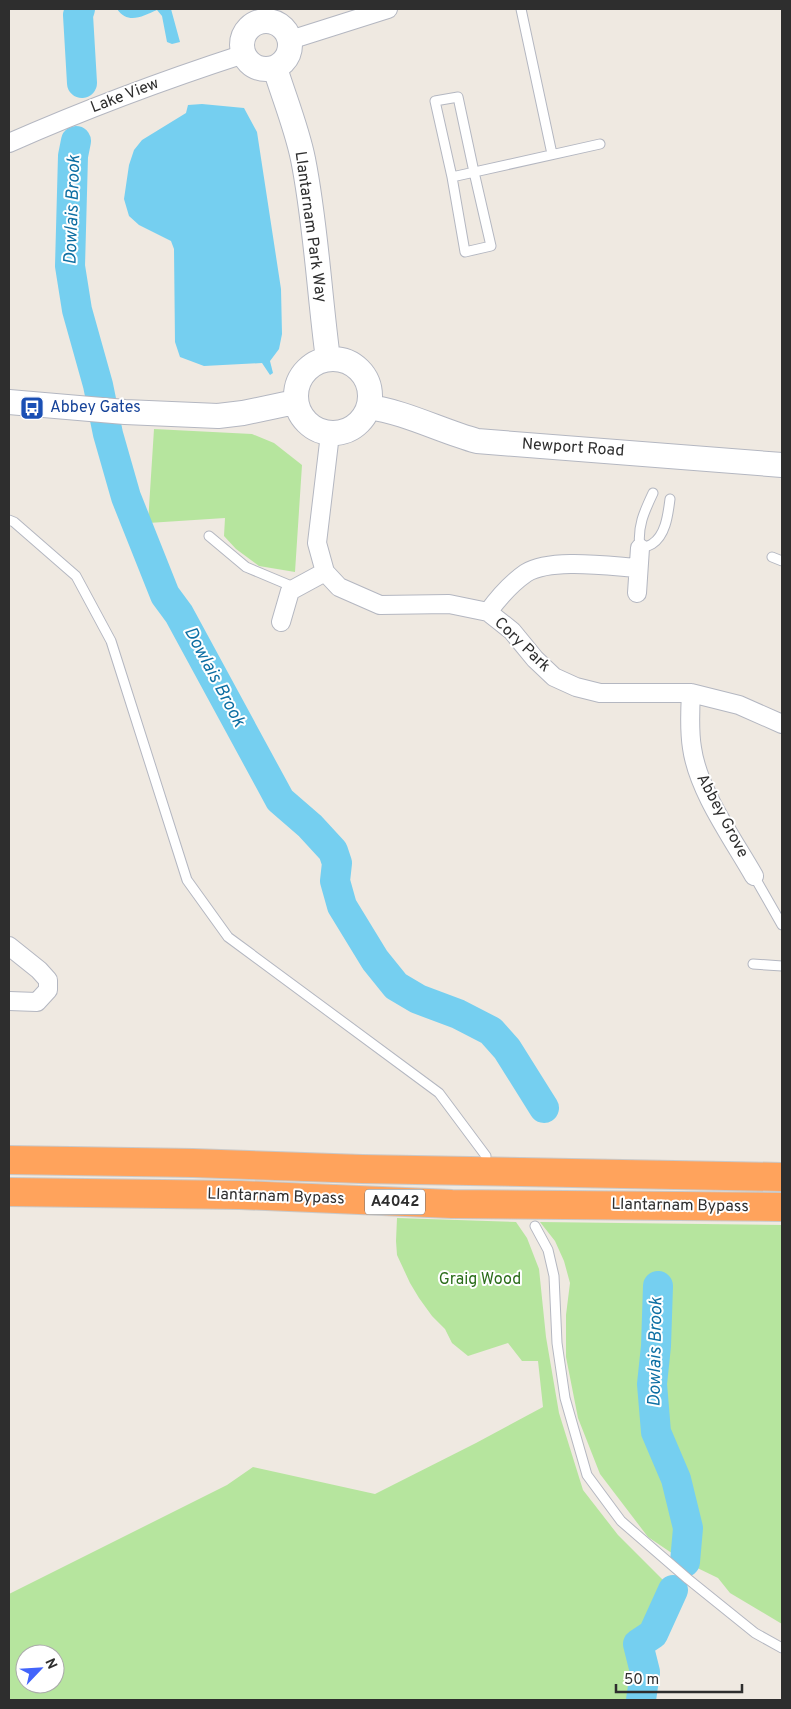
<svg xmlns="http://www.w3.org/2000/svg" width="791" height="1709" font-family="Overpass,sans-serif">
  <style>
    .green { fill: #b6e59e; fill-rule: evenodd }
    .water { fill: #75cff0 }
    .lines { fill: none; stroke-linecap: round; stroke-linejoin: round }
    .river { stroke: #75cff0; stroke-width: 30 }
    .lane-casing { stroke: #b4b7c1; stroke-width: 11 }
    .street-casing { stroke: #b4b7c1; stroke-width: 20 }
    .secondary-casing { stroke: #b4b7c1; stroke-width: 26 }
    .highway-casing { stroke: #c9c9c9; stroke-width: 30 }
    .lane { stroke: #fff; stroke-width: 9 }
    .street { stroke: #fff; stroke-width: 18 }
    .secondary { stroke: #fff; stroke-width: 24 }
    .highway { stroke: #ffa35c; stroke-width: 28 }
    .labels { text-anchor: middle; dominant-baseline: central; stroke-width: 4; stroke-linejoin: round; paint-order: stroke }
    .shield { fill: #fff; stroke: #6d6d6d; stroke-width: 1 }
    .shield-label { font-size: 15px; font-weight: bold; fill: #2e2e2e }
    .street-label { font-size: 16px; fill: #2e2e2e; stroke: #fff }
    .transit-label { font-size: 16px; fill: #164399; stroke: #fff; text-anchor: start }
    .park-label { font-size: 16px; fill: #2c6e1b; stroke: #fff }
    .water-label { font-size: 18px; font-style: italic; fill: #0d6fa3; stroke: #fff }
  </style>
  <rect width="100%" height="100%" fill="#efe9e1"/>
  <path class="green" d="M 154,429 L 252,434 L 274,443 L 302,465 L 295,572 L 259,566 L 236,549 L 224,536 L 225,518 L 148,523 Z
    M 397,1218 L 516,1222 L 527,1238 L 539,1269 L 546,1337 L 559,1413 L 583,1490 L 618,1535 L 673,1590 L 653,1634 L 638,1644 L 645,1672 L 641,1700 L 9,1700 L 9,1594 L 227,1485 L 253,1467 L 375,1494 L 476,1443 L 543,1407 L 538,1361 L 522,1361 L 508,1343 L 468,1356 L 452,1343 L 445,1329 L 432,1316 L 419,1298 L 410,1283 L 397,1255 L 396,1241 ZM 25,1654 L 55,1654 L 55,1684 L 25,1684 Z
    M 540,1222 L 782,1225 L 782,1624 L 730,1593 L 718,1578 L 685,1562 L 648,1537 L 600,1474 L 578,1418 L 566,1357 L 566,1315 L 570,1283 L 564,1261 L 555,1241 Z"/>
  <path class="water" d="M 117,9 L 171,9 L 180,42 L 172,44 L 167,42 L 162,16 L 157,10 C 143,16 128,25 117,9 Z
    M 202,104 L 244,108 L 257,132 L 281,289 L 282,334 L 279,349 L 270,361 L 273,373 L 270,375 L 262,363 L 204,366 L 180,357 L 175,342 L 174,249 L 171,241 L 139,225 L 129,216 L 124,199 L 129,165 L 134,150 L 142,140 L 186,113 L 188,105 Z"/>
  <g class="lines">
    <path class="river" d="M 80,9 L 78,15 L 82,83
      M 76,141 L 73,156 L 70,266 L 77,310 L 98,385 L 108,434 L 126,497 L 165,595 L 179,614 L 280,800 L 310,826 L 333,851 L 337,863 L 335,881 L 342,906 L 375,960 L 396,986 L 418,999 L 458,1014 L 491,1031 L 507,1049 L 544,1108
      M 658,1286 L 656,1346 L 652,1384 L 656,1432 L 676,1479 L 688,1528 L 685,1562
      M 641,1700 L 645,1672 L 638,1644 L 653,1634 L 673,1590"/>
    <g class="lane-casing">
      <path id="lane" d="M 521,9 L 552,154
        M 458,97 L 474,172 L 491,246 L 465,252 L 452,177 L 435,101 Z
        M 452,177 L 600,144
        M 653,493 C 644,512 637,527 640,548 C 644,547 649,546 652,544 C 666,535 668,514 670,499
        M 9,520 L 14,522 L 76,576 L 111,641 L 187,880 L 228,937 L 439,1093 L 486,1156
        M 209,536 L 246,567 L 296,588
        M 772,557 L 782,561
        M 754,876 L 782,925
        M 753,964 L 782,966
        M 535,1226 L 548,1250 L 554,1276 L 557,1343 L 565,1398 L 587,1475 L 621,1521 L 688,1579 L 755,1633 L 782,1648"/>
    </g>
    <g class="street-casing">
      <path id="street" d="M 290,40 L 388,9
        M 9,143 C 86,109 164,80 244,54
        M 330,434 L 317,543 L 325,572 L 339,587 L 380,605 L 449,604 L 488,612 L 512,631 L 535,659 L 554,677 L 576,687 L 600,693 L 691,693 L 739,705 L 782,724
        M 637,593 L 640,548
        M 488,612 C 499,597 510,584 526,573 C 551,558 608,566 638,568
        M 281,622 L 290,591 L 325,572
        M 691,693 C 690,711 689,730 692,748 C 698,791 733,839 754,876
        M 9,946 L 39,970 L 48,980 L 48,990 L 37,1002 L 9,1001"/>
    </g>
    <g class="secondary-casing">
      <path id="secondary" d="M242 45a24 24 0 1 1 48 0a24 24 0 1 1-48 0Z
        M 275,68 C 284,97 297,129 303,159 C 316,224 319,292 328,359
        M296 396a37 37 0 1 1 74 0a37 37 0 1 1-74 0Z
        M 9,402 L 125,412 L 218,416 L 243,413 L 295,402
        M 369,407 C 405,412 441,431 477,441 L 782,465"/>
    </g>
    <g class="highway-casing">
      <path id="highway" d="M 9,1160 L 193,1163 L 362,1169 L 782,1177
        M 9,1192 L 240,1195 L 452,1204 L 782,1207"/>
    </g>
    <use href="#lane" class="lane"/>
    <use href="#street" class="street"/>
    <use href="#secondary" class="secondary"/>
    <use href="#highway" class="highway"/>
  </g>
  <defs>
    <g id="bus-square" transform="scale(1.25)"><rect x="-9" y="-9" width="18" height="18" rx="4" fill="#1a4fb4" stroke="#fff"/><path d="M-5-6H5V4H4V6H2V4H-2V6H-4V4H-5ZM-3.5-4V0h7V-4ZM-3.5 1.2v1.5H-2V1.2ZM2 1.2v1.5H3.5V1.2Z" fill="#fff"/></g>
  </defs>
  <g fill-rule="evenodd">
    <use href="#bus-square" x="32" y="408"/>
  </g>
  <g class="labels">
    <rect class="shield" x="365" y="1189.5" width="60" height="25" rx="4"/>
    <g class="shield-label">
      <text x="395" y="1202">A4042</text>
    </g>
    <g class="street-label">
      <text transform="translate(125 96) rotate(-21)">Lake View</text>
      <text transform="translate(310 227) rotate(82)">Llantarnam Park Way</text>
      <text transform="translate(573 448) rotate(4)">Newport Road</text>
      <text transform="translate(522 645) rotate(44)">Cory Park</text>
      <text transform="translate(722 816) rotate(62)">Abbey Grove</text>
      <text transform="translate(276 1197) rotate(2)">Llantarnam Bypass</text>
      <text transform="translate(680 1206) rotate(1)">Llantarnam Bypass</text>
    </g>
    <g class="transit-label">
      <text x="50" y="408">Abbey Gates</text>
    </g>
    <g class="park-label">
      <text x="480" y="1280">Graig Wood</text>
    </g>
    <g class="water-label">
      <text transform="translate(73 210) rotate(-88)">Dowlais Brook</text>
      <text transform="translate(214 677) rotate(62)">Dowlais Brook</text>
      <text transform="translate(656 1352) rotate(-89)">Dowlais Brook</text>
    </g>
  </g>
  <rect width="791" height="1709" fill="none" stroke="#2e2e2e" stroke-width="20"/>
  <g transform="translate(40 1669) rotate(65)"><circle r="24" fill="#ffffff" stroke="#ababab"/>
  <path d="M0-4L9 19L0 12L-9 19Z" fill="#4264fb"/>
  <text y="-8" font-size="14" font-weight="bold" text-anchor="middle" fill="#2e2e2e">N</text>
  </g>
  <path d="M616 1684v8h126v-8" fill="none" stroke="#2e2e2e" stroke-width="2.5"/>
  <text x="624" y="1684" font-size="15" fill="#2e2e2e" stroke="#ffffff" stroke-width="4" paint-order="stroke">50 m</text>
</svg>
